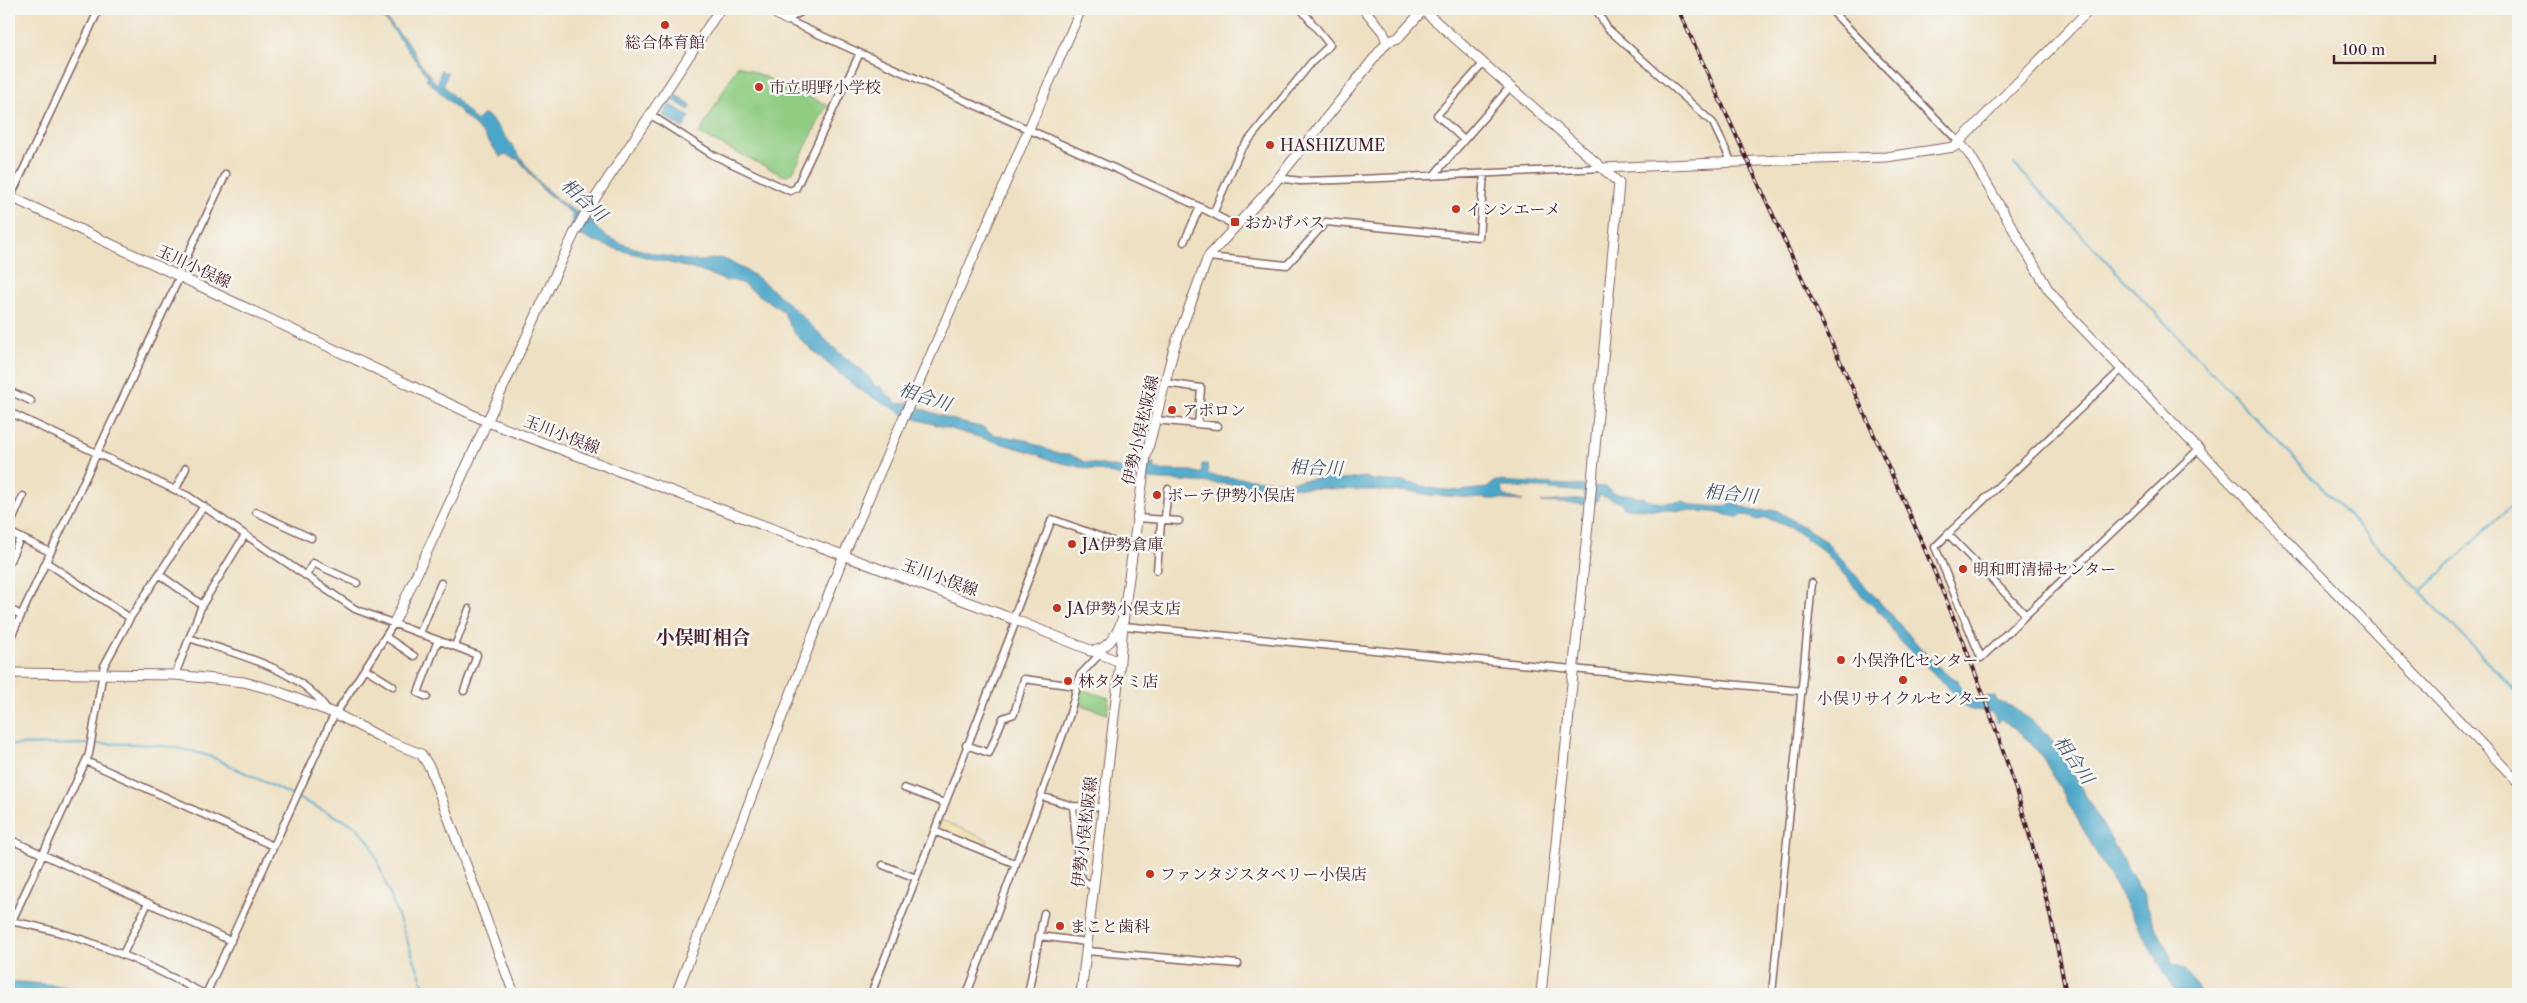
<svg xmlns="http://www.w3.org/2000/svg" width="2527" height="1003" font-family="'Libre Caslon Text','Noto Serif JP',serif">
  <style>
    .green { fill: #90cd83; stroke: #6d7657 }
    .sand { fill: #eeda9e; stroke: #9c7c64 }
    .water { fill: #4ca7ca; stroke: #4b637a }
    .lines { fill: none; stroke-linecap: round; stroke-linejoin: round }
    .stream { stroke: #4ca7ca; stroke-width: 2 }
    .street-casing { stroke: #836360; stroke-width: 9 }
    .secondary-casing { stroke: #836360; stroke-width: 11 }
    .street { stroke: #fff; stroke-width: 6 }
    .secondary { stroke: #fff; stroke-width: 9 }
    .rail-casing { stroke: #4a1f2b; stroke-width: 4 }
    .rail { stroke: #f6f6f2; stroke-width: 2; stroke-dasharray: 5.5; stroke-linecap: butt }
    .poi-dot { fill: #c8321e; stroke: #f6f6f2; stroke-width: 2 }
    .labels { text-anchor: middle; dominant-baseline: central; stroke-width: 5; stroke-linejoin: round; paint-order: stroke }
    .poi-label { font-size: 16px; fill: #4a1f2b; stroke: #f6f6f2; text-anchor: start }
    .street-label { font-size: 16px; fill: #4a1f2b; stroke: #f6f6f2 }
    .water-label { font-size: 18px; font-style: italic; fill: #4b556b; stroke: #f6f6f2 }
    .quarter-label { font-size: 19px; font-weight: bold; fill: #4a1f2b; stroke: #f6f6f2 }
  </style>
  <rect width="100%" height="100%" fill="#f6f6f2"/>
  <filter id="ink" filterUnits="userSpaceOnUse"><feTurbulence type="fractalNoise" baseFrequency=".02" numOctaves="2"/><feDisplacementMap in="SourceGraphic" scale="10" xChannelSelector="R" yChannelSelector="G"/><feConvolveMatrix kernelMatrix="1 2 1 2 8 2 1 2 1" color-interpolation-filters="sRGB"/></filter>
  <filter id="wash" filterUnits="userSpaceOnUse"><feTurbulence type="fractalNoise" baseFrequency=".0096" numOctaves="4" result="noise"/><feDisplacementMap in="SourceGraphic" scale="20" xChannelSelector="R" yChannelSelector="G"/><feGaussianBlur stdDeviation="1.12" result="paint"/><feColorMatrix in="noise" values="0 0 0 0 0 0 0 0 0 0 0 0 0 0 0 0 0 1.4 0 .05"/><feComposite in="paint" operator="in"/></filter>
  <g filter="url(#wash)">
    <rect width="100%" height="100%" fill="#eee0c2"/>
    <path class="green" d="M 738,65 L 827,105 L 793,172 L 785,176 L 699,134 Z
      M 1079,689 L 1109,698 L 1107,714 L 1076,703 Z"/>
    <path class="sand" d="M 941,820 L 988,840 L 985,850 L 937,831 Z"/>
    <path class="water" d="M 372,9 L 377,9 L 410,45 L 419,62 L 435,82 L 438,84 L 441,69 L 444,73 L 446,71 L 448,73 L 443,85 L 476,121 L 482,115 L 487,115 C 506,134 518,155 534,176 C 552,198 573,212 597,223 L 595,226 C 605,245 676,260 698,261 C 707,262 714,256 724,259 C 771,279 805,322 842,355 C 854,366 868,371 874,386 L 882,387 L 885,393 L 898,404 L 916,402 L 919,408 L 963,423 L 985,428 L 987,431 L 996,435 L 1026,440 L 1055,453 L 1069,454 L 1085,462 L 1131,470 L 1154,464 L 1155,470 L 1192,471 L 1202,474 L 1202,464 L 1207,464 L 1208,474 L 1215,476 L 1289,482 L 1320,478 L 1346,480 L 1365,477 L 1372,480 L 1406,482 L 1435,489 L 1459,491 L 1487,488 L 1496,481 L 1607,487 L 1613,493 L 1633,495 L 1637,498 L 1643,497 L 1647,500 L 1662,503 L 1684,501 L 1691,505 L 1724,507 L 1729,504 L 1736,504 L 1755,511 L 1776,510 L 1783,514 L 1823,539 L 1936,665 L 1950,677 L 1958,680 L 1961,690 L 1975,698 L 1995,696 L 1997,701 L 2015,708 L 2048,735 L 2069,767 L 2145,898 C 2144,914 2174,954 2171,963 L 2185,969 L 2200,994 L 2176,994 L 2043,758 L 2029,741 L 2002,719 L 1998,723 L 1993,713 L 1967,708 L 1960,703 L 1958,697 L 1898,639 L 1882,614 L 1864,598 L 1825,552 L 1793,529 L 1767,518 L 1758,520 L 1744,515 L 1737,517 L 1712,512 L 1623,508 L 1622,503 L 1600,495 L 1594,505 L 1541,502 L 1585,499 L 1583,492 L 1542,488 L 1501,487 L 1502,493 L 1507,497 L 1523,501 L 1429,495 L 1413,492 L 1260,486 L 1132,478 L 1053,461 L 1034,453 L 909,417 L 868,395 L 843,377 L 802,341 L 793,331 L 783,311 L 743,284 L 731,280 L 726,281 C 676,259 618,257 570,230 L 573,221 L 572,214 L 543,190 L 519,160 L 504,154 L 501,158 L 484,135 L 426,79 L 428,77 L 387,22 Z
      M 676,95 L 692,106 L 689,110 L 673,100 Z
      M 670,104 L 690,117 L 683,128 L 663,115 Z
      M 9,981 L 55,985 L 101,994 L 9,994 Z"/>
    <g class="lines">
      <path class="stream" d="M 2014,164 L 2518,694
        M 2421,592 L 2518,499
        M 94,744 C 138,743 169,743 212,757 L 356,826 L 371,844 L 427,994
        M 9,745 L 89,744"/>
    </g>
  </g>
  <g filter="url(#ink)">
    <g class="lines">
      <g class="street-casing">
        <path id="street" d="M 806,9 L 787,20 L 1200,207 L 1236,226
          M 1596,9 L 1607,28 L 1713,123 L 1732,163
          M 1830,9 L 1959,142
          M 651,115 L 713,155 L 790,191 L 796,188 L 859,55
          M 1464,140 L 1437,115 L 1483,64
          M 1433,176 L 1510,87
          M 1278,178 L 1300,181 L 1337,180 L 1603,168
          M 9,200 L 99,9
          M 1213,214 L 1240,151 L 1311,63 L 1330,45 L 1301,9
          M 1184,242 L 1200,207
          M 1208,257 L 1287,265 L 1326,222 L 1479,237 L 1484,174
          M 178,275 L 226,174
          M 1165,383 L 1201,388 L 1198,424
          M 9,391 L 31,401
          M 9,412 L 188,496 L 355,609 L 477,655 L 464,691
          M 1155,420 L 1218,426
          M 176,489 L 186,468
          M 256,512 L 311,538
          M 1138,518 L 1179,521
          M 9,528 L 23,496
          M 9,532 L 50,552
          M 1948,534 L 1935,547 L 1981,658 L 2200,448
          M 46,562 L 130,618
          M 9,563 L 20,538
          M 1157,570 L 1161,523 L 1165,517 L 1168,489
          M 160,575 L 202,605
          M 306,576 L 313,563 L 357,583
          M 9,609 L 21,615
          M 2026,615 L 1948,534 L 2123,368
          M 1013,619 L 1052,519 L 1134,549
          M 1124,626 L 1802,691
          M 420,633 L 441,583
          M 386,637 L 414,656
          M 189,638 C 234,654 301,668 328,711
          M 9,641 L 180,276
          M 455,646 L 469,609
          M 366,669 L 393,686
          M 175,675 L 202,605 L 245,535
          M 427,697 L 418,693 L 438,640
          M 966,745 L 989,753 L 1003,718 L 1014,714 L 1024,679 L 1076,686
          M 86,761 L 273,846
          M 904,788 L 944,803
          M 1041,796 L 1073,806 L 1102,807
          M 1073,806 L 1079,872 L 1083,880 L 1092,887
          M 934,831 L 1016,864
          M 9,839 L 231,941
          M 883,865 L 916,878
          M 10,921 C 79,933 143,961 204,994
          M 12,921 L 89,754 L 104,666 L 130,618 L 204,506
          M 1039,936 L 1087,942
          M 1087,951 L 1238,964
          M 123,954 L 148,903
          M 206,994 L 331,721 L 394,623
          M 871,994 L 1016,621
          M 967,994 L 1041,796 L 1069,717 L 1080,675 L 1099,655
          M 1028,994 L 1044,913
          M 1772,994 L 1812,583"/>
      </g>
      <g class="secondary-casing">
        <path id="secondary" d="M 768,9 L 787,20
          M 1364,9 L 1383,32 L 1387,42
          M 1423,10 L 1619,183 L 1589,514 L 1541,994
          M 1387,42 L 1398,38 L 1424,9
          M 1959,142 L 1970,155 L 2048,289 L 2063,308 L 2518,782
          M 1603,168 L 1782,160 L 1886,157 L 1954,147 L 2090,9
          M 9,196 L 488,422 L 1013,619 L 1120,662
          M 394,623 L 574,234 L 586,212 L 720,9
          M 1090,651 C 1107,651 1117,634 1122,620
          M 9,673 L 175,675 L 244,682 L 274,690 L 336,714 L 388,741 L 421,754 L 430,768 L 514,994
          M 676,994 L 843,557 L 1081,9
          M 1081,994 L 1118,683 L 1124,613 L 1142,485 L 1146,456 L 1174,348 L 1208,257 L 1268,191 L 1387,42"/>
      </g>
      <use href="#street" class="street"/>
      <use href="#secondary" class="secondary"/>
      <g class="rail-casing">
        <path id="rail" d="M 1678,9 C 1736,135 1794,261 1852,387 C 1942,582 2030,781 2066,994"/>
      </g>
      <use href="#rail" class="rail"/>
    </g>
  </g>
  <g class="poi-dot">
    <circle cx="665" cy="25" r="5"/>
    <circle cx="759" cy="87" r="5"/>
    <circle cx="1270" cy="145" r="5"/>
    <circle cx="1456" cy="209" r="5"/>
    <rect x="1230" y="217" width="10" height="10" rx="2.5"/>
    <circle cx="1172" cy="410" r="5"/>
    <circle cx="1157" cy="495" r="5"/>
    <circle cx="1072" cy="544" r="5"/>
    <circle cx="1963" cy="569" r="5"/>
    <circle cx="1057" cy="608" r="5"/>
    <circle cx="1841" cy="660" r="5"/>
    <circle cx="1903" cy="680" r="5"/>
    <circle cx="1068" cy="681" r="5"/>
    <circle cx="1150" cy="874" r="5"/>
    <circle cx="1060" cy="926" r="5"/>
  </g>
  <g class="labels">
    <g class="poi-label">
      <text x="665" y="42" text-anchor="middle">総合体育館</text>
      <text x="769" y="87">市立明野小学校</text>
      <text x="1280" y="145">HASHIZUME</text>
      <text x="1466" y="209">インシエーメ</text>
      <text x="1245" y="222">おかげバス</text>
      <text x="1182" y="410">アポロン</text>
      <text x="1167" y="495">ボーテ伊勢小俣店</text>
      <text x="1082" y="544">JA伊勢倉庫</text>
      <text x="1973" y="569">明和町清掃センター</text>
      <text x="1067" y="608">JA伊勢小俣支店</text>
      <text x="1851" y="660">小俣浄化センター</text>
      <text x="1078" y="681">林タタミ店</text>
      <text x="1903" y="698" text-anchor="middle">小俣リサイクルセンター</text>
      <text x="1160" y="874">ファンタジスタベリー小俣店</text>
      <text x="1070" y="926">まこと歯科</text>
    </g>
    <g class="street-label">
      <text transform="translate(194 266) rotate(25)">玉川小俣線</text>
      <text transform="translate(1140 430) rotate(-77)">伊勢小俣松阪線</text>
      <text transform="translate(562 434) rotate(21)">玉川小俣線</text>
      <text transform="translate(940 577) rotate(20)">玉川小俣線</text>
      <text transform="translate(1084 832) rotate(-83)">伊勢小俣松阪線</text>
    </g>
    <g class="water-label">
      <text transform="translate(584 200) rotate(42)">相合川</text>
      <text transform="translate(925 397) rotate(18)">相合川</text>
      <text transform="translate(1316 468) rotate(2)">相合川</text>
      <text transform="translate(1731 494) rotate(6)">相合川</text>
      <text transform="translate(2074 760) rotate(55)">相合川</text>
    </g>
    <g class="quarter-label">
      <text x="703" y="637">小俣町相合</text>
    </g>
  </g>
  <rect width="2527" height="1003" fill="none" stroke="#f6f6f2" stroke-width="30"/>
  <path d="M2334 55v8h101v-8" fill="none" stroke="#4a1f2b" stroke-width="2.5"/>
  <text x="2342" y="55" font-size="15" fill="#4a1f2b" stroke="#f6f6f2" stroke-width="4" paint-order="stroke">100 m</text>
</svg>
